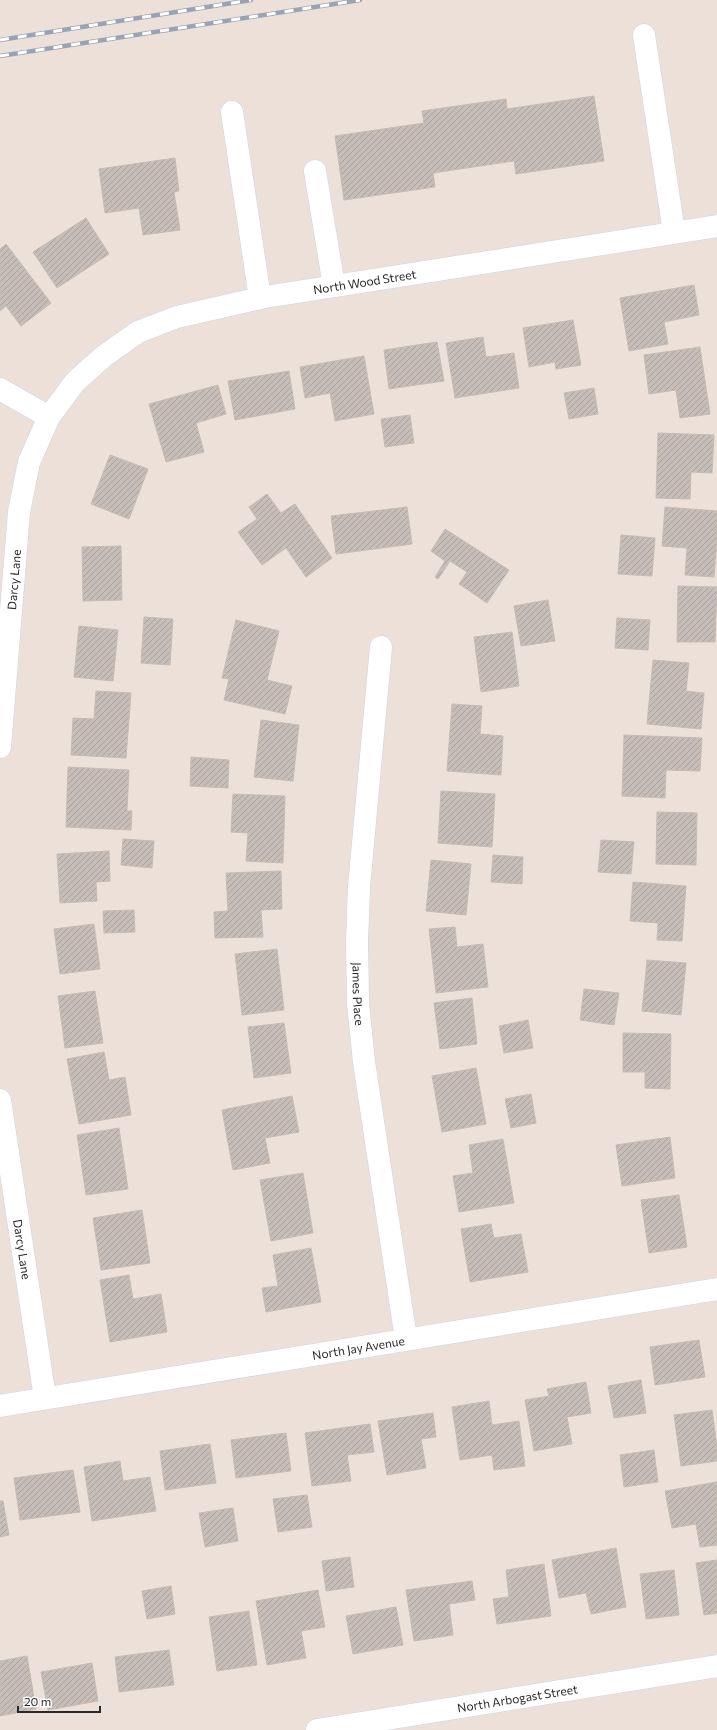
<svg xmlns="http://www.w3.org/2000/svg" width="717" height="1730" font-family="Commissioner,sans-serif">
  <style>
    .building { fill: url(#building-hatch); stroke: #c7bcb2 }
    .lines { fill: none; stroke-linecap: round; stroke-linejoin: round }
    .minor-casing { stroke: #cdd5e3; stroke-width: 23 }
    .minor { stroke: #fff; stroke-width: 22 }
    .rail-casing { stroke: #9aa3b4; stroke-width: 4.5 }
    .rail { stroke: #fff; stroke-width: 3; stroke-dasharray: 9; stroke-linecap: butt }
    .labels { text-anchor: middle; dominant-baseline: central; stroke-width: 3.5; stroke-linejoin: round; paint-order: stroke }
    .street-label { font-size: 12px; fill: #282828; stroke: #fff }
  </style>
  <defs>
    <pattern id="building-hatch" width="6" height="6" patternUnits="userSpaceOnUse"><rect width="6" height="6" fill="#c7bdb8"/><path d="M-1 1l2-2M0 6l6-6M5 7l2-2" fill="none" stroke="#aba29e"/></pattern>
  </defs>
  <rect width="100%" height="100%" fill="#ece0d8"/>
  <path class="building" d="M 594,96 L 604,161 L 516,174 L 514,161 L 433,173 L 435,187 L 344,200 L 335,136 L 424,123 L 422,111 L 506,99 L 507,109 Z
    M 175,158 L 179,191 L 174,192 L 180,230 L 143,235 L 139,208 L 105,213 L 99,169 Z
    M 86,218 L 109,254 L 57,288 L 33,252 Z
    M 6,244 L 51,303 L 21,326 L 6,306 L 0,311 L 0,249 Z
    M 694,285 L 699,315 L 664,322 L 668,344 L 629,351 L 620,298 Z
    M 573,320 L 581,365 L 556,369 L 555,362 L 529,367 L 523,328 Z
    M 483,337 L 486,357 L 514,353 L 519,388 L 455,398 L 446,343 Z
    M 437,342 L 444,381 L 389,389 L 384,350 Z
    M 700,347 L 710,414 L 680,418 L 676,390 L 649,394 L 644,355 Z
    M 364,356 L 374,414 L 335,421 L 330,393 L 305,398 L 300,367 Z
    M 289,371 L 295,409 L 235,420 L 228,381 Z
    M 218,385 L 226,414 L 196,423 L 204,452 L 166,462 L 149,404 Z
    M 594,388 L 598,414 L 569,419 L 564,393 Z
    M 410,415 L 414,443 L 385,447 L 381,419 Z
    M 658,433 L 714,435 L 712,473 L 691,472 L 690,499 L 656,498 Z
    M 110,455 L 148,469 L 129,519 L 91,504 Z
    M 267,494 L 281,513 L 295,504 L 332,558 L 306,577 L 286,548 L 262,565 L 238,532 L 257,519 L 249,507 Z
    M 407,507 L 412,544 L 336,554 L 331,516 Z
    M 665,507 L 717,511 L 717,541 L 714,577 L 685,575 L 687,548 L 662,546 Z
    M 445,529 L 509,570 L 487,603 L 459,584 L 467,572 L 450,561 L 438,579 L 435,577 L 445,561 L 431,551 Z
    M 621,535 L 655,538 L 652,576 L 618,574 Z
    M 121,546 L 122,600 L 83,601 L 82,547 Z
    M 678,586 L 717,587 L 715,642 L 677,642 Z
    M 548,600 L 555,641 L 521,646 L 514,606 Z
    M 144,617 L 173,619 L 170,665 L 141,663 Z
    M 617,618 L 650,620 L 648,650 L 615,648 Z
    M 236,620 L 279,631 L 267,680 L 292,686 L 285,714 L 224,700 L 229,679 L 222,678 Z
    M 79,626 L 118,630 L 113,681 L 74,677 Z
    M 512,632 L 519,686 L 481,692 L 474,637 Z
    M 653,660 L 689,663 L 686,691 L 704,693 L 701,729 L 647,724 Z
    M 96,691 L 131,693 L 126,758 L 71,755 L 73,718 L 94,719 Z
    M 452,704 L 482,706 L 480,734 L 503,736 L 501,775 L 447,771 Z
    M 261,720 L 299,725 L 293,781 L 254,777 Z
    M 624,735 L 702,738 L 700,771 L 666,770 L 665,798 L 622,796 Z
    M 191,757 L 229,760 L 228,788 L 190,786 Z
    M 68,767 L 129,770 L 127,811 L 132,811 L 131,830 L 66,827 Z
    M 441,791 L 495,794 L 492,847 L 438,843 Z
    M 233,794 L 285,796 L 283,863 L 246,861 L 248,833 L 231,832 Z
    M 657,812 L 697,813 L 696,865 L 656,864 Z
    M 123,839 L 154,841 L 152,868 L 121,865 Z
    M 601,840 L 634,842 L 631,874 L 598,872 Z
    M 109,851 L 110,881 L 96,882 L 97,901 L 60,903 L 57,854 Z
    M 493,855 L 523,857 L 522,884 L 491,882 Z
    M 431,860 L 471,864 L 466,915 L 426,911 Z
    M 281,871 L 282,909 L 261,910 L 263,937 L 215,938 L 214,912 L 228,911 L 226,873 Z
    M 633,882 L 686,886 L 682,941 L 657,940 L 658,923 L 630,921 Z
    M 134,910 L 135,932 L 104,933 L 103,911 Z
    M 94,924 L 100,969 L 60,974 L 54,929 Z
    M 455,927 L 457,947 L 483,944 L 488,987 L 436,993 L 429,929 Z
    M 277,949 L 284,1010 L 242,1015 L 235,954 Z
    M 647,960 L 686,963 L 681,1015 L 642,1011 Z
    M 584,989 L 619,993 L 614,1025 L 580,1020 Z
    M 95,991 L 103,1043 L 65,1048 L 58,996 Z
    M 472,998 L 477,1044 L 440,1049 L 434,1003 Z
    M 528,1020 L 533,1048 L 504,1053 L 499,1026 Z
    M 284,1023 L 291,1073 L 254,1078 L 248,1027 Z
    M 623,1033 L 671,1034 L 670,1089 L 645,1088 L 645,1072 L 623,1072 Z
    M 104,1052 L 109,1080 L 125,1077 L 131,1115 L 79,1124 L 67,1059 Z
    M 476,1068 L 486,1124 L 442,1132 L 432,1076 Z
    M 531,1094 L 536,1123 L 511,1128 L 505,1099 Z
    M 292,1096 L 299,1132 L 265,1138 L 270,1163 L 233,1170 L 222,1110 Z
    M 119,1128 L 128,1189 L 86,1195 L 77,1135 Z
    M 670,1137 L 675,1178 L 622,1186 L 616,1145 Z
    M 503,1139 L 514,1203 L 459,1212 L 453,1176 L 473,1173 L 469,1145 Z
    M 303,1173 L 313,1233 L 271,1241 L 260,1180 Z
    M 679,1195 L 687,1247 L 649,1253 L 641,1200 Z
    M 142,1210 L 150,1263 L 101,1270 L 93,1218 Z
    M 491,1224 L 494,1238 L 521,1234 L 528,1272 L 470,1282 L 461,1229 Z
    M 311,1248 L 321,1302 L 266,1312 L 262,1288 L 278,1286 L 273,1255 Z
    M 129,1275 L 133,1299 L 161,1294 L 167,1332 L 110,1342 L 100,1280 Z
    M 699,1340 L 705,1377 L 655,1385 L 650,1347 Z
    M 641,1380 L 646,1413 L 614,1418 L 608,1386 Z
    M 586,1382 L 591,1413 L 567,1417 L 572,1444 L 534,1451 L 525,1400 L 549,1396 L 547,1389 Z
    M 489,1401 L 492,1425 L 519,1421 L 525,1466 L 494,1470 L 492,1455 L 460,1460 L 452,1407 Z
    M 712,1410 L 717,1446 L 717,1461 L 681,1466 L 674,1415 Z
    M 433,1413 L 436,1437 L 421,1439 L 426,1468 L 387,1475 L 378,1421 Z
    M 370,1424 L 374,1452 L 347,1455 L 351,1481 L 312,1486 L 305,1433 Z
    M 286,1433 L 291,1471 L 236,1478 L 231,1440 Z
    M 210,1444 L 216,1483 L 165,1490 L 160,1451 Z
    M 654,1450 L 658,1482 L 624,1487 L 620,1455 Z
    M 120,1461 L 123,1481 L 150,1477 L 156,1511 L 92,1521 L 84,1467 Z
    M 73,1470 L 80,1512 L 20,1520 L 14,1478 Z
    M 717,1482 L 717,1545 L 700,1547 L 696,1524 L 672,1528 L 665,1491 Z
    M 307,1495 L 312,1527 L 278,1532 L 273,1499 Z
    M 0,1501 L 3,1501 L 9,1535 L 0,1537 Z
    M 233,1508 L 238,1541 L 205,1547 L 199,1513 Z
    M 616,1548 L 626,1607 L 591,1614 L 586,1593 L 559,1598 L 552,1560 Z
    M 350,1557 L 354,1587 L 326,1591 L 322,1561 Z
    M 717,1560 L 717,1613 L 704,1615 L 696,1563 Z
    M 544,1564 L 551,1616 L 497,1624 L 493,1599 L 509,1597 L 506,1570 Z
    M 674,1570 L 679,1615 L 646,1619 L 640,1574 Z
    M 472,1581 L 475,1600 L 449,1604 L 453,1635 L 414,1641 L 406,1590 Z
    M 171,1586 L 175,1614 L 147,1619 L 142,1591 Z
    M 318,1590 L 325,1627 L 301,1631 L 306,1658 L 267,1665 L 256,1601 Z
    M 396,1607 L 403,1645 L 353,1654 L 346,1616 Z
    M 249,1611 L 257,1665 L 217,1671 L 209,1617 Z
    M 169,1650 L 174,1685 L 119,1692 L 115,1657 Z
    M 27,1656 L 36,1709 L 0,1716 L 0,1661 Z
    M 92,1663 L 98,1701 L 48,1710 L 41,1672 Z"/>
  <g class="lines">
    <g class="minor-casing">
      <g id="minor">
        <path d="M 644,35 L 674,232"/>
        <path d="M 232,112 L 260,298"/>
        <path d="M 315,171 L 334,286"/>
        <path d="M 0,389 L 49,417"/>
        <path id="s1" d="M 381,647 L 359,887 L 357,941 L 358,1003 L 364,1062 L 406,1339"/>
        <path id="s2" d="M 0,747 L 19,512 L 29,462 L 49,417 L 75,382 L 104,356 L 138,332 L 177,317 L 265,297 L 717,226"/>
        <path id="s3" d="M 0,1100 L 45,1398"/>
        <path id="s4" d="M 0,1406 L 717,1289"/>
        <path id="s5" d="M 317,1730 L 717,1666"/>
      </g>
    </g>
    <use href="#minor" class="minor"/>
    <g class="rail-casing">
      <path id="rail" d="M 0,40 L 251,0
        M 0,56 L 360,0"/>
    </g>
    <use href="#rail" class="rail"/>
  </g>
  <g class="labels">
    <g class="street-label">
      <text stroke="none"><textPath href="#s2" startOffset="693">North Wood Street</textPath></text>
      <text stroke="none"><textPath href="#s2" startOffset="168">Darcy Lane</textPath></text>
      <text stroke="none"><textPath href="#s1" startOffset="348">James Place</textPath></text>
      <text stroke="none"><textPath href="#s3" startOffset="151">Darcy Lane</textPath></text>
      <text stroke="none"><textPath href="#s4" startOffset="363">North Jay Avenue</textPath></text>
      <text stroke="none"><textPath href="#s5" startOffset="203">North Arbogast Street</textPath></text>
    </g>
  </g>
  <path d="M18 1706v6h82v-6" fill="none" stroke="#282828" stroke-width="2"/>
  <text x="24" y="1706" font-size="12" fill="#282828" stroke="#ffffff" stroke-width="3" paint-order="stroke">20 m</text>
</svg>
